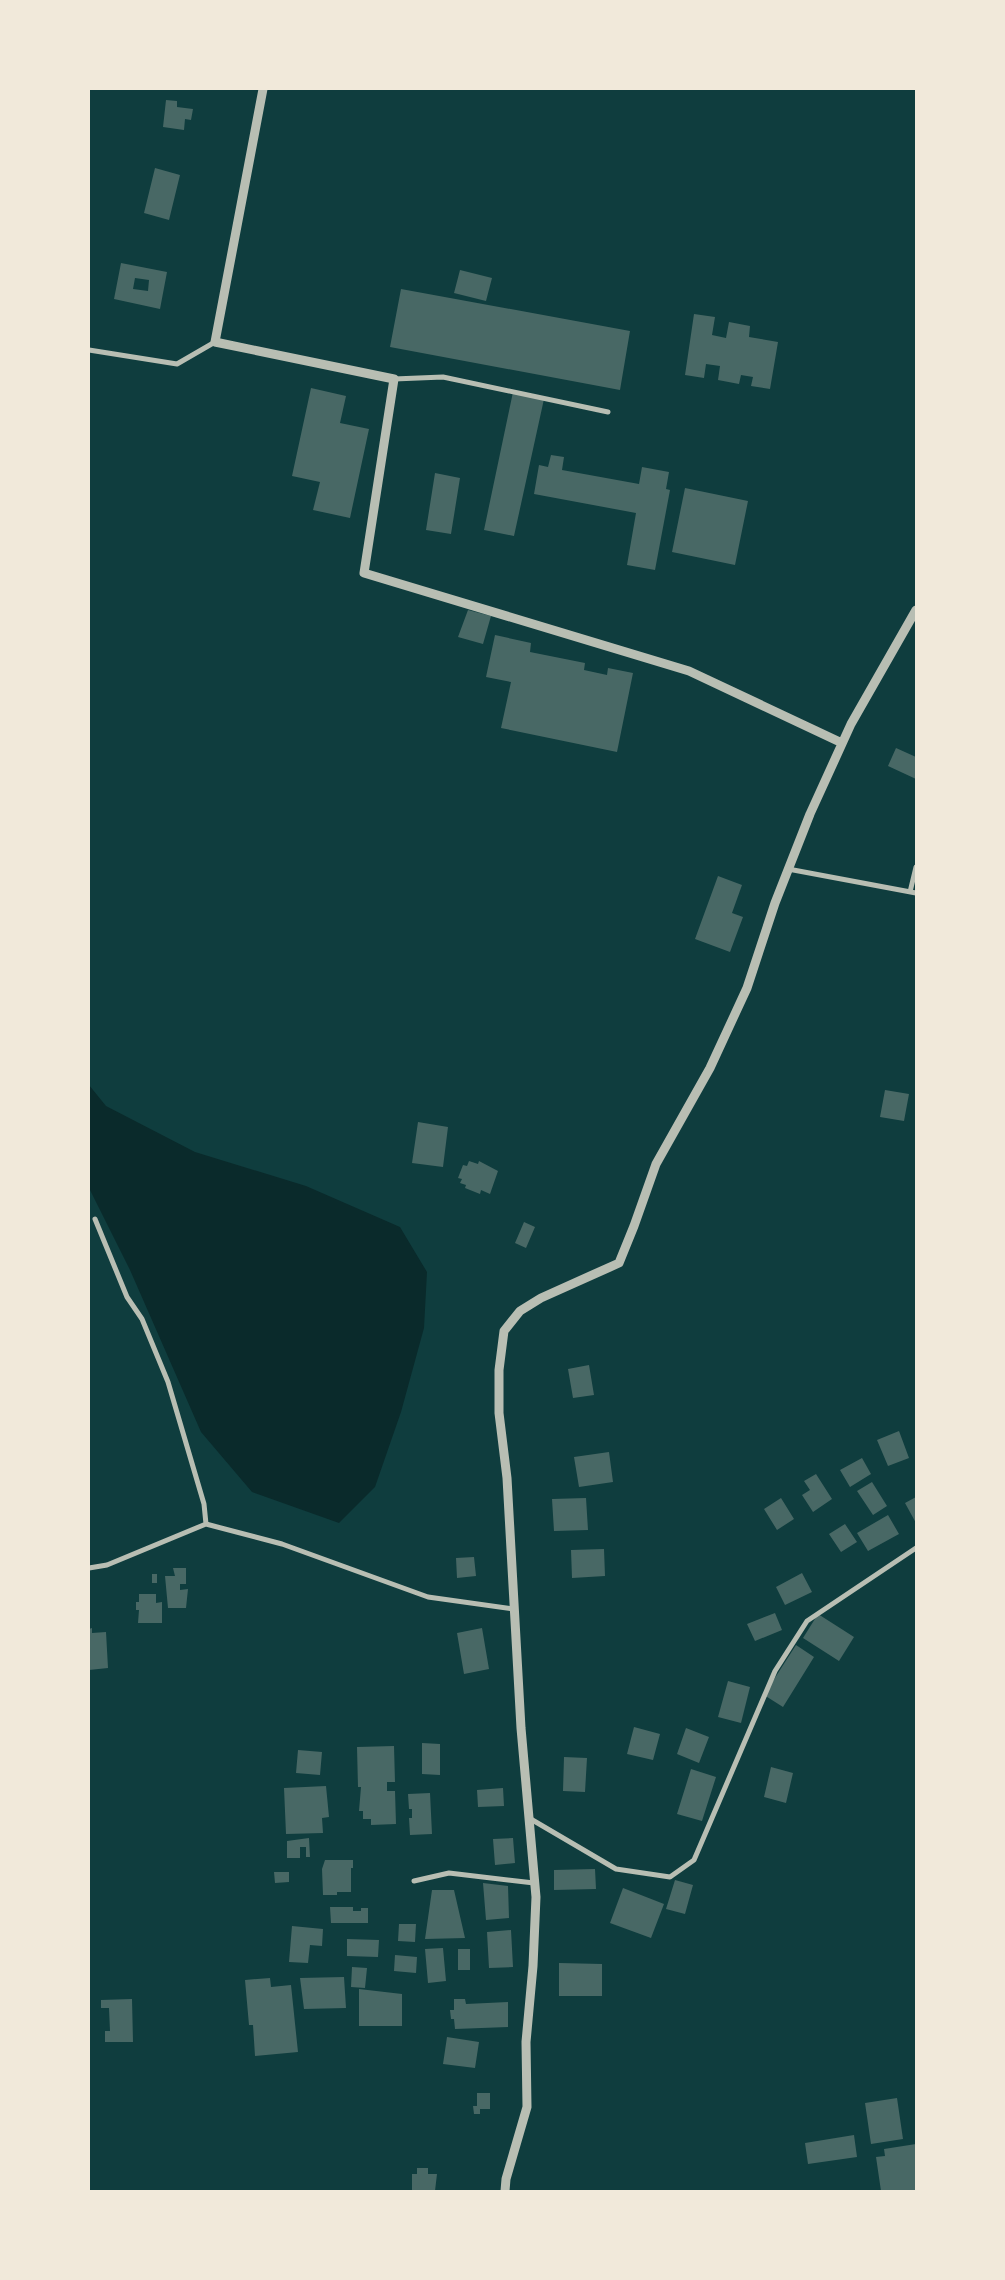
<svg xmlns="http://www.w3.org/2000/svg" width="1005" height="2280" font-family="'Exo 2',sans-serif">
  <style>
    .water { fill: #0a2a2b }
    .building { fill: #486865; fill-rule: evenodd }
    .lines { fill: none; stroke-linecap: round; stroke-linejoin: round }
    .minor { stroke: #b8beb3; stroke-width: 5 }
    .tertiary { stroke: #b8beb3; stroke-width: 9 }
  </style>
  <rect width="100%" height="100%" fill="#0f3d3e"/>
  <path class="water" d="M 89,1085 L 106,1106 L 195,1152 L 306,1186 L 400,1227 L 427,1272 L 424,1328 L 401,1412 L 375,1487 L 339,1523 L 252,1492 L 201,1432 L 130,1270 L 89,1188 Z"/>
  <path class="building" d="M 166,100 L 177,101 L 177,107 L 193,109 L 191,120 L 185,119 L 184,130 L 163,127 Z
    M 155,168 L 180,175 L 169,220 L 144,213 Z
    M 121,263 L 167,272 L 160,309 L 114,299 ZM 135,278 L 149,280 L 148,291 L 133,289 Z
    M 460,270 L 492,278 L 486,301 L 454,293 Z
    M 401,289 L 630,331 L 620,390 L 390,347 Z
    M 694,314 L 715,317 L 712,335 L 726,338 L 729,322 L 750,326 L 749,337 L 778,342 L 770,389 L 751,386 L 753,377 L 741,375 L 739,384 L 718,380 L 720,366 L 706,364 L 704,378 L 685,375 Z
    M 311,388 L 346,396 L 340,423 L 369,429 L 350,518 L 313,510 L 320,482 L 292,476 Z
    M 513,392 L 544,399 L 514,536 L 484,530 Z
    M 551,455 L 564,457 L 562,470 L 639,484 L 642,467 L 669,472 L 666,489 L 670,490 L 655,570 L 627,565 L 636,513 L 534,494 L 539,465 L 548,467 Z
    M 435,473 L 460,478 L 451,534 L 426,530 Z
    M 685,488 L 748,501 L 735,565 L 672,552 Z
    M 468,610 L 491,616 L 483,644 L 458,637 Z
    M 495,635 L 531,643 L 530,652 L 585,663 L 584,670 L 607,675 L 608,668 L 633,673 L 617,752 L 501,728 L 511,682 L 486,677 Z
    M 896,748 L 916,757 L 916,779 L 888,766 Z
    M 718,876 L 742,885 L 732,913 L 743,917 L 730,952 L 695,939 Z
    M 885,1090 L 909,1094 L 904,1121 L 880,1117 Z
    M 418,1122 L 448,1127 L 443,1167 L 412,1163 Z
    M 469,1161 L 478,1164 L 479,1161 L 498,1171 L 490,1194 L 481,1190 L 480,1194 L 465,1188 L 466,1185 L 460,1183 L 462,1179 L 458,1178 L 463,1165 L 467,1166 Z
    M 524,1222 L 535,1227 L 526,1248 L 515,1243 Z
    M 589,1365 L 594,1395 L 573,1398 L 568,1369 Z
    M 899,1431 L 909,1458 L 888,1466 L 877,1440 Z
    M 609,1452 L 613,1482 L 579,1487 L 574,1457 Z
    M 862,1458 L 871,1474 L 850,1487 L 840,1470 Z
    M 816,1474 L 832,1499 L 813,1512 L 802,1495 L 810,1490 L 804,1481 Z
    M 872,1482 L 887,1506 L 873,1515 L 857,1491 Z
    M 916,1497 L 916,1523 L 905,1503 Z
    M 586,1498 L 588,1530 L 554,1531 L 552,1499 Z
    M 781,1498 L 794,1519 L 777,1530 L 764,1509 Z
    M 888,1515 L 899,1534 L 868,1551 L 857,1533 Z
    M 845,1524 L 857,1542 L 841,1552 L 829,1534 Z
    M 604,1549 L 605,1576 L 572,1578 L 571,1550 Z
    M 474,1557 L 476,1576 L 457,1578 L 456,1558 Z
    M 173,1568 L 186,1568 L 186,1584 L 180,1584 L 180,1590 L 188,1589 L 186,1608 L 168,1608 L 165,1576 L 175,1576 Z
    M 802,1573 L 812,1592 L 785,1605 L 776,1587 Z
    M 152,1574 L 157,1574 L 157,1583 L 152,1583 Z
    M 139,1594 L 156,1594 L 156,1603 L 162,1602 L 162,1623 L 138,1623 L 139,1610 L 136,1610 L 136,1602 L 139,1602 Z
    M 775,1613 L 782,1630 L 755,1641 L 747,1624 Z
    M 818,1614 L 854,1637 L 839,1661 L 803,1638 Z
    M 92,1628 L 92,1633 L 106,1632 L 108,1668 L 89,1670 L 89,1629 Z
    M 482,1628 L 489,1669 L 464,1674 L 457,1633 Z
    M 796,1645 L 814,1657 L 783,1707 L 764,1695 Z
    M 728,1681 L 750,1687 L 741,1723 L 718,1717 Z
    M 634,1727 L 660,1734 L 653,1760 L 627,1754 Z
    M 686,1728 L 709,1737 L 699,1763 L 677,1754 Z
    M 422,1743 L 440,1744 L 440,1775 L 422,1774 Z
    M 394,1746 L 395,1782 L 387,1782 L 387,1791 L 395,1791 L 396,1824 L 371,1825 L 371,1819 L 363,1819 L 363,1811 L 359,1811 L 361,1787 L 358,1787 L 357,1747 Z
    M 298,1750 L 322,1752 L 320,1775 L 296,1773 Z
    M 564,1757 L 587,1758 L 585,1792 L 563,1791 Z
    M 771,1767 L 793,1773 L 786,1803 L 764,1797 Z
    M 691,1769 L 716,1777 L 702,1821 L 677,1814 Z
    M 326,1786 L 329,1817 L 322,1818 L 323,1833 L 286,1834 L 284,1788 Z
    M 503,1788 L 504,1806 L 478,1807 L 477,1790 Z
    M 430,1793 L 432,1834 L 410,1835 L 409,1818 L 412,1818 L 412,1809 L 409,1809 L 408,1794 Z
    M 309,1838 L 310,1857 L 306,1857 L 306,1847 L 300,1847 L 300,1858 L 287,1858 L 287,1841 Z
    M 513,1838 L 515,1863 L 495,1865 L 493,1839 Z
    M 325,1860 L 353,1860 L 353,1868 L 351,1868 L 351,1892 L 337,1892 L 337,1895 L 323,1895 L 322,1869 Z
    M 595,1869 L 596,1889 L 554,1890 L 554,1870 Z
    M 274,1872 L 289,1872 L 289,1882 L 275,1883 Z
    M 675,1880 L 693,1885 L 685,1914 L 666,1909 Z
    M 483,1883 L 508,1886 L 509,1918 L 486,1920 Z
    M 623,1888 L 664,1904 L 651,1938 L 610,1923 Z
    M 432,1890 L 454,1890 L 465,1938 L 425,1939 Z
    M 330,1907 L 353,1907 L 353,1911 L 361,1911 L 361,1908 L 368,1908 L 368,1923 L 331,1923 Z
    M 399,1924 L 416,1924 L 415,1942 L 398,1941 Z
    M 292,1926 L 323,1929 L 322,1946 L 310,1945 L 308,1963 L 289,1962 Z
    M 511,1930 L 513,1967 L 489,1968 L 487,1932 Z
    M 347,1939 L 379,1940 L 378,1957 L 347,1956 Z
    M 443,1948 L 446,1981 L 428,1983 L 425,1949 Z
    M 458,1949 L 470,1949 L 470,1970 L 458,1970 Z
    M 395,1955 L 417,1957 L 416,1973 L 394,1971 Z
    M 559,1963 L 602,1964 L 602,1996 L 559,1996 Z
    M 352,1967 L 367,1968 L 365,1988 L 351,1987 Z
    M 344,1977 L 346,2008 L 304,2009 L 300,1978 Z
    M 270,1978 L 271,1987 L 291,1985 L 298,2052 L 255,2056 L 253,2025 L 249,2025 L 245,1980 Z
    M 359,1989 L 402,1994 L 402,2026 L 359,2026 Z
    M 132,1999 L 133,2042 L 105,2042 L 105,2031 L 110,2031 L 109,2008 L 101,2008 L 101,2000 Z
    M 454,1999 L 465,1999 L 466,2004 L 508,2002 L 508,2027 L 455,2029 L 454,2019 L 451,2019 L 450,2010 L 454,2010 Z
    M 447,2037 L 479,2042 L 475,2068 L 443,2064 Z
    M 477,2093 L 490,2093 L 490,2109 L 480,2109 L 480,2114 L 474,2114 L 473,2106 L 477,2106 Z
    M 897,2098 L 903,2139 L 871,2144 L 865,2103 Z
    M 854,2135 L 857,2157 L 808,2164 L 805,2143 Z
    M 916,2144 L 916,2191 L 881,2191 L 876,2157 L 885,2156 L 884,2149 Z
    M 417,2168 L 428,2168 L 428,2174 L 437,2174 L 435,2191 L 412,2191 L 412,2174 L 417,2174 Z"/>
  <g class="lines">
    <path class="minor" d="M 89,350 L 177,364 L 215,342
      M 394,379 L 443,377 L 608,412
      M 788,869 L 916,893
      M 910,892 L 916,867
      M 95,1219 L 127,1297 L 142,1319 L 168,1382 L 204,1504 L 206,1524
      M 89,1568 L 107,1565 L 206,1524 L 282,1544 L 428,1597 L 514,1609
      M 529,1818 L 616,1869 L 670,1877 L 694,1860 L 775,1671 L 807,1621 L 916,1548
      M 414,1881 L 449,1873 L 534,1883"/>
    <path class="tertiary" d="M 263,89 L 215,342 L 394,379 L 364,573 L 689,671 L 842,743
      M 505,2191 L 506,2179 L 527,2107 L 526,2042 L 533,1966 L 536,1897 L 521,1728 L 507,1478 L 499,1413 L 499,1370 L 504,1331 L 520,1311 L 541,1298 L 619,1263 L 634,1226 L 656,1164 L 710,1068 L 747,988 L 775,903 L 810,814 L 851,724 L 916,610"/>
  </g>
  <rect width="1005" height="2280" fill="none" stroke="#f1e9da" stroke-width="180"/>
</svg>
